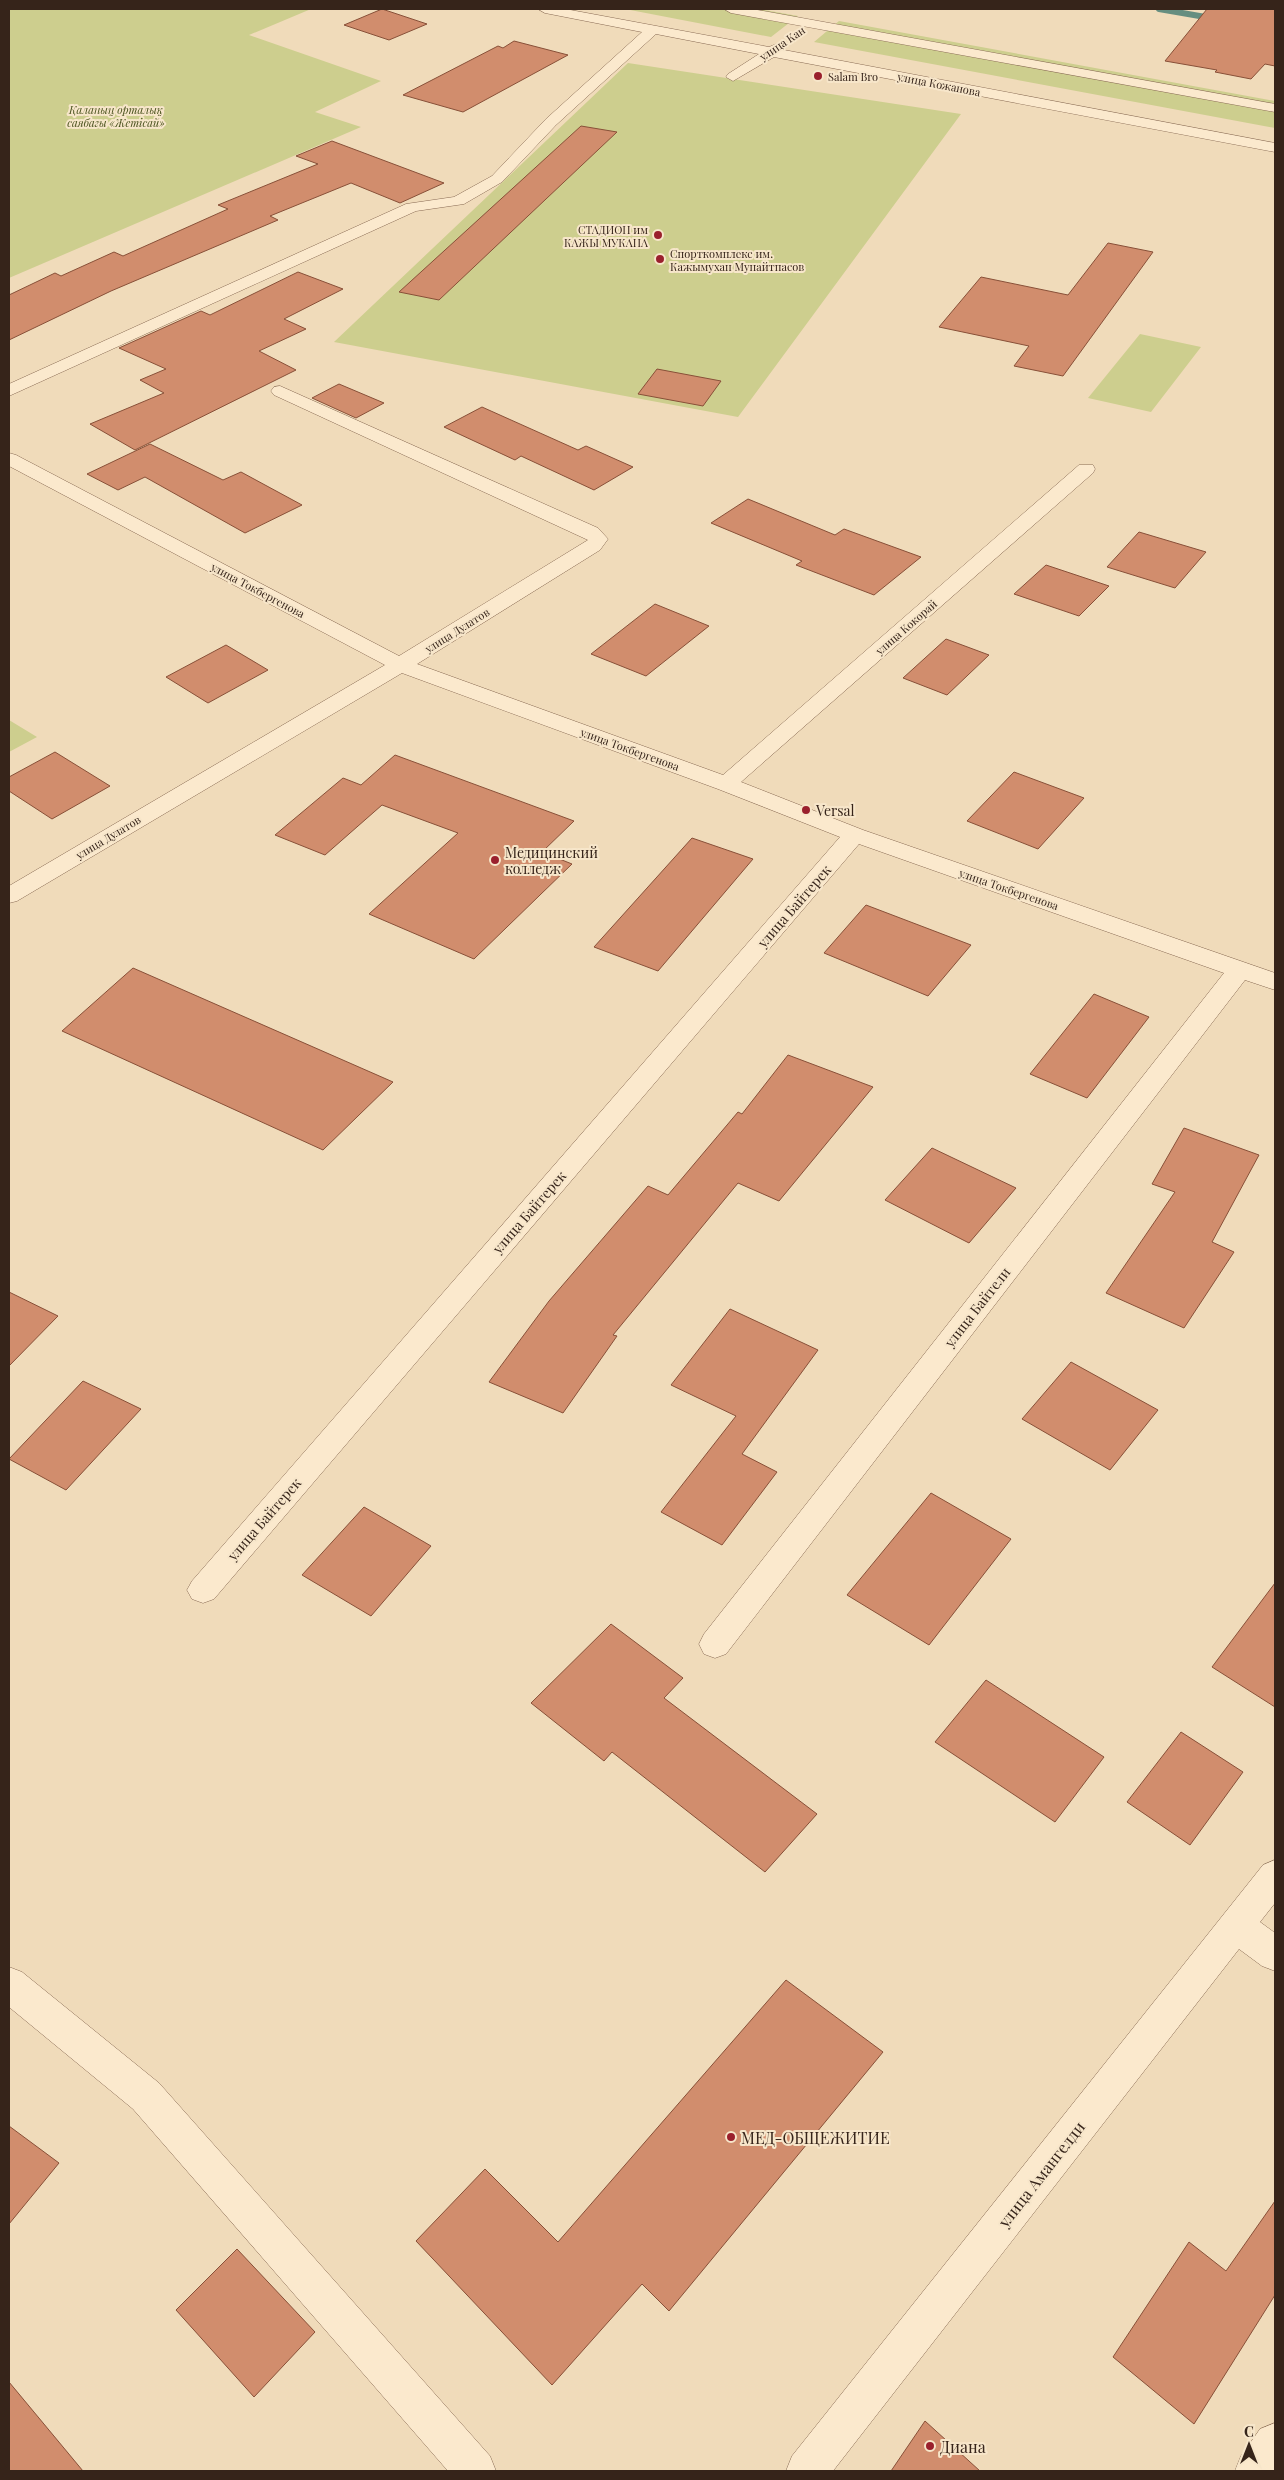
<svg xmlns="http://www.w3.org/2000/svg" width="1284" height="2480" font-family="'Playfair Display',serif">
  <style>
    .green { fill: #cdce8e }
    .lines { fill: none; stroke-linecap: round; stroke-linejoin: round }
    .stream { stroke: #668e80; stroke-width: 6 }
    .building { fill: #d18d6d; stroke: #885038 }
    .minor-casing { stroke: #886a53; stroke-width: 1 }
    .minor { fill: #fbe9cd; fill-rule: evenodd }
    .poi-dot { fill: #9a202d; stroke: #f7e6ca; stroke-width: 2 }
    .labels { text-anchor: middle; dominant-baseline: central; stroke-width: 4; stroke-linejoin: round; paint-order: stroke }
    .far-street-label { font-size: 11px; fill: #36241a; stroke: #f7e6ca }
    .far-poi-label { font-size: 11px; fill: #36241a; stroke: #f7e6ca; text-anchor: start }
    .far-park-label { font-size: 11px; font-style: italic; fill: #4b531f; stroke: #f7e6ca }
    .poi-label { font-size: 14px; fill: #36241a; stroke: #f7e6ca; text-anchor: start }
    .street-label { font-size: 14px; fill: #36241a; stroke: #f7e6ca }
    .near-poi-label { font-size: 16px; fill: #36241a; stroke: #f7e6ca; text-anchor: start }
    .near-street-label { font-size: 16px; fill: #36241a; stroke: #f7e6ca }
  </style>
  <rect width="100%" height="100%" fill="#f0dbba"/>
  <path class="green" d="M 9,9 L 311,9 L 249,35 L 381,81 L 315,112 L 361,127 L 9,278 Z
    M 625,9 L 759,9 L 798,16 L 771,37 Z
    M 839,21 L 1275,101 L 1275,128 L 814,42 Z
    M 628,63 L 961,114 L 738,417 L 334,342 Z
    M 1140,334 L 1201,347 L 1151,412 L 1088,398 Z
    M 9,720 L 37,737 L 9,752 Z"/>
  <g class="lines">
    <path class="stream" d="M 1159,9 L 1217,19"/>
  </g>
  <path class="building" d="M 382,9 L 427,24 L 389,40 L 344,25 Z
    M 1207,9 L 1275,9 L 1275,66 L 1265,64 L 1251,79 L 1215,72 L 1217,70 L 1165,61 Z
    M 514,41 L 568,55 L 463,112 L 403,95 L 498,46 L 503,48 Z
    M 581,126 L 617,132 L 439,300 L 399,292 Z
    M 332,141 L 444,183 L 400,203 L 351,183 L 270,216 L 278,220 L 111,291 L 9,340 L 9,295 L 55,273 L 61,276 L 114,252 L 123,256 L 228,209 L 218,205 L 318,164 L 296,156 Z
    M 1108,243 L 1153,252 L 1063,376 L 1014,366 L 1029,346 L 939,327 L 981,277 L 1068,295 Z
    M 298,272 L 343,289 L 284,319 L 306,329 L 259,351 L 296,370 L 135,450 L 90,424 L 164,393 L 140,380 L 166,369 L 119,348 L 201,311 L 210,315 Z
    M 657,369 L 721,381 L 703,406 L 638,394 Z
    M 339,384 L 384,403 L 356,418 L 312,398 Z
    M 482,407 L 578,450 L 586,446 L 633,467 L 594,490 L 521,456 L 515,460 L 444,427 Z
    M 150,444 L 223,480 L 241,472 L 302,505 L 245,533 L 145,477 L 118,490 L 87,474 Z
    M 748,499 L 835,535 L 844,529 L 921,557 L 874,595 L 796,565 L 802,561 L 711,523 Z
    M 1139,532 L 1206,552 L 1175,588 L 1107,567 Z
    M 1046,565 L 1109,586 L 1079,616 L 1014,594 Z
    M 655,604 L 709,626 L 646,676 L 591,654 Z
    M 946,639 L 989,655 L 947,695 L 903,678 Z
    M 226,645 L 268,670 L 208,703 L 166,677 Z
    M 55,752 L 110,786 L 52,819 L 9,791 L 9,777 Z
    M 395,755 L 574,821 L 542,852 L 572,864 L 474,959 L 369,914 L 458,833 L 382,805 L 325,855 L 275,835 L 343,778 L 361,785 Z
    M 1014,772 L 1084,798 L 1038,849 L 967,821 Z
    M 692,838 L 753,859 L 658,971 L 594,947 Z
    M 866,905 L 971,945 L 928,996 L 824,953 Z
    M 133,968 L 393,1082 L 323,1150 L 62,1031 Z
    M 1094,994 L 1149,1017 L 1087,1098 L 1030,1074 Z
    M 788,1055 L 873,1087 L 779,1201 L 738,1183 L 613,1335 L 617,1336 L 563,1413 L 489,1382 L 549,1301 L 648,1186 L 668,1195 L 738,1112 L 742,1114 Z
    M 1184,1128 L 1259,1155 L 1212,1242 L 1234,1252 L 1184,1328 L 1106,1293 L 1175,1192 L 1152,1184 Z
    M 932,1148 L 1016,1188 L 969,1243 L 885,1200 Z
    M 9,1292 L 58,1316 L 9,1366 Z
    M 730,1309 L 818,1350 L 742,1454 L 777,1472 L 722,1545 L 661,1512 L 736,1416 L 671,1385 Z
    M 1071,1362 L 1158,1410 L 1110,1470 L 1022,1419 Z
    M 83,1381 L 141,1409 L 66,1490 L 9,1459 Z
    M 931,1493 L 1011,1539 L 929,1645 L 847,1595 Z
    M 364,1507 L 431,1546 L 371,1616 L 302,1575 Z
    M 1275,1583 L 1275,1707 L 1212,1667 Z
    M 611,1624 L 683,1678 L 664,1698 L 817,1814 L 765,1872 L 612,1752 L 604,1761 L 531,1703 Z
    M 986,1680 L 1104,1757 L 1055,1822 L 935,1742 Z
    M 1181,1732 L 1243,1772 L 1190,1845 L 1127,1802 Z
    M 786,1980 L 883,2052 L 669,2311 L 642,2284 L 552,2385 L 416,2241 L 485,2169 L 558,2242 Z
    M 9,2126 L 59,2163 L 9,2224 Z
    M 1275,2201 L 1275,2295 L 1194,2424 L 1113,2357 L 1189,2242 L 1226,2271 Z
    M 237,2249 L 315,2332 L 254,2397 L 176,2310 Z
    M 9,2382 L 83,2471 L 9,2471 Z
    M 925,2421 L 980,2471 L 891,2471 Z"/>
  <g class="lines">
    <g class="minor-casing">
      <path id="minor" d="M 538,9 L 565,9 L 769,47 L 779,43 L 786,47 L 784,50 L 1275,143 L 1275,152 L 774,57 L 733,81 L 726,77 L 728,74 L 759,54 L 656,34 L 556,125 L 502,182 L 464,204 L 416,211 L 9,396 L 9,384 L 406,204 L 454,197 L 492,176 L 546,119 L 642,32 L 545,13 Z
        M 724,9 L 752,9 L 1275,104 L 1275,112 L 731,13 Z
        M 280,386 L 598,528 L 608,539 L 600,550 L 417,664 L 723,775 L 1079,465 L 1093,465 L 1095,469 L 1093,473 L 741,782 L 863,830 L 1275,973 L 1275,990 L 1245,980 L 726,1654 L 715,1658 L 704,1654 L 699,1644 L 704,1634 L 1224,973 L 859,844 L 214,1599 L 203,1603 L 192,1599 L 187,1590 L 192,1581 L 840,837 L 718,789 L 402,673 L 17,901 L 9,903 L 9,886 L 385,665 L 9,466 L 9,453 L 16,455 L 399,656 L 588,540 L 274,395 L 271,391 L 274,387 Z
        M 1275,1860 L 1275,1903 L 1260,1922 L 1275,1933 L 1275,1971 L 1262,1966 L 1239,1949 L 833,2471 L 786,2471 L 792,2456 L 1263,1865 Z
        M 9,1967 L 22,1972 L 159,2083 L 490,2456 L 496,2471 L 448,2471 L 133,2109 L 9,2007 Z
        M 1275,2423 L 1275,2471 L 1235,2471 L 1241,2456 L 1260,2429 Z"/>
    </g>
    <use href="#minor" class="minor"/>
  </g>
  <g class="poi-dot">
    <circle cx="818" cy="76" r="5"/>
    <circle cx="658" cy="235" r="5"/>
    <circle cx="660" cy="259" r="5"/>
    <circle cx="806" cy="810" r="5"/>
    <circle cx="495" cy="860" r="5"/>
    <circle cx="731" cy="2137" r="5"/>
    <circle cx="930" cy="2446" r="5"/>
  </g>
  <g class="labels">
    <g class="far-street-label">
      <text transform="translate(782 43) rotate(-34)">улица Кан</text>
      <text transform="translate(939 84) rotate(11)">улица Кожанова</text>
      <text transform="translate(258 590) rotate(28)">улица Токбергенова</text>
      <text transform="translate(906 627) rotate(-41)">улица Кокорай</text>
      <text transform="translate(457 630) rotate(-32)">улица Дулатов</text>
      <text transform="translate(630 749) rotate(20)">улица Токбергенова</text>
      <text transform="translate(108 837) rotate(-31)">улица Дулатов</text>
      <text transform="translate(1009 889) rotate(19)">улица Токбергенова</text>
    </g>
    <g class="far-poi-label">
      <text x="828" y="76">Salam Bro</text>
      <text x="648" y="229" text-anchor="end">СТАДИОН им<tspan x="648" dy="13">КАЖЫ МУКАНА</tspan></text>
      <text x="670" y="253">Спорткомплекс им.<tspan x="670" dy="13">Кажымухан Мунайтпасов</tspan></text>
    </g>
    <g class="far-park-label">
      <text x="116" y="109">Қаланың орталық<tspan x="116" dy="13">саябағы «Жетісай»</tspan></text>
    </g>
    <g class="poi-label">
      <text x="816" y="810">Versal</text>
      <text x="505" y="852">Медицинский<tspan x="505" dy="16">колледж</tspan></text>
    </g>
    <g class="street-label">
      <text transform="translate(794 906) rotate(-49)">улица Байтерек</text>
      <text transform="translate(529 1212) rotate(-49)">улица Байтерек</text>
      <text transform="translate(977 1307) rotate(-52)">улица Байтели</text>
      <text transform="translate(264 1519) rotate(-49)">улица Байтерек</text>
    </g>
    <g class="near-poi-label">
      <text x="741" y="2137">МЕД-ОБЩЕЖИТИЕ</text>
      <text x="940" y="2446">Диана</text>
    </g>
    <g class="near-street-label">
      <text transform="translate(1041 2174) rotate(-52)">улица Амангелди</text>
    </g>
  </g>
  <rect width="1284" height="2480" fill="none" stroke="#36241a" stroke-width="20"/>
  <g transform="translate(1249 2445)" stroke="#f7e6ca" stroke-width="4" paint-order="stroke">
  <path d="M0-4L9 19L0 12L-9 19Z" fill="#36241a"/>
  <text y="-8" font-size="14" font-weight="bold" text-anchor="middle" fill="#36241a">С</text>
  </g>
</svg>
